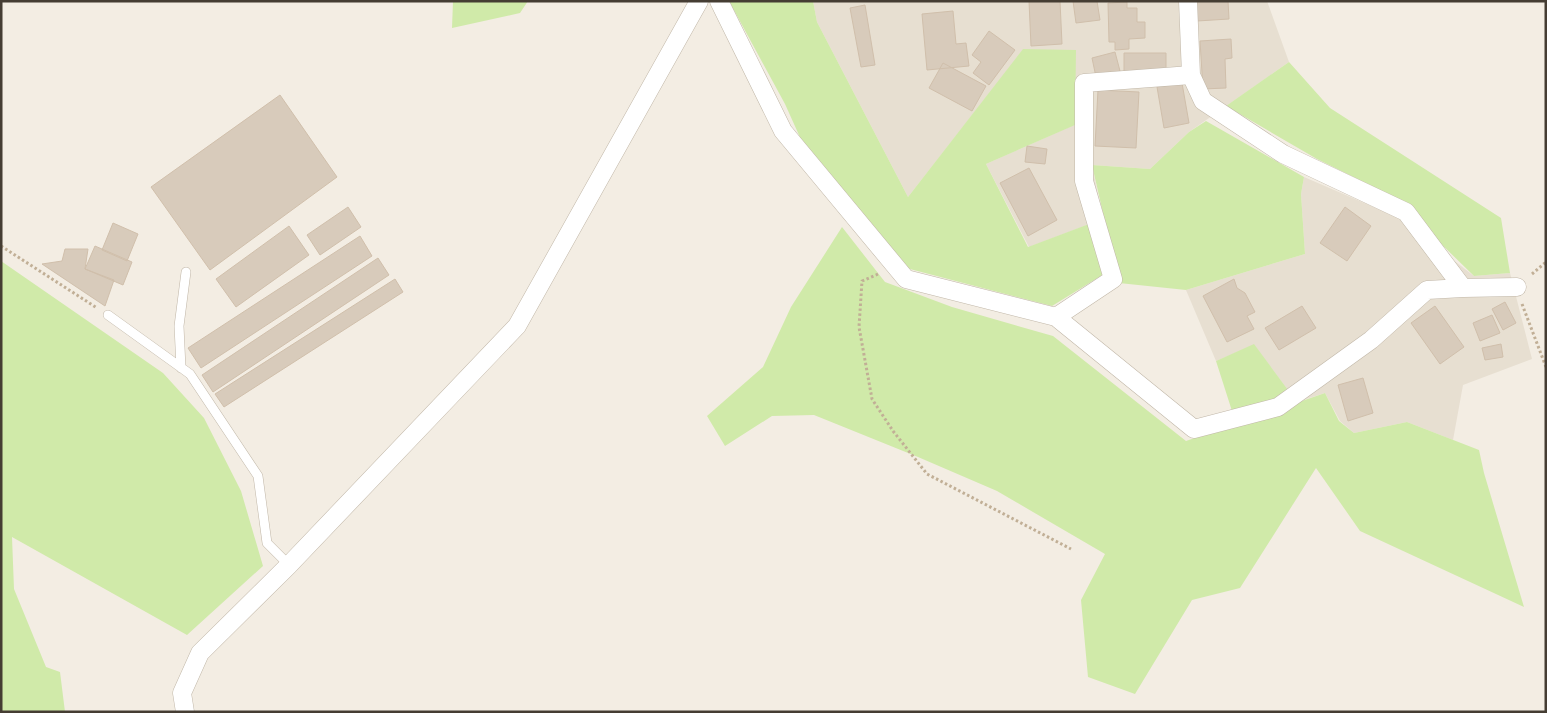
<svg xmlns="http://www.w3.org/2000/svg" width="1547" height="713" font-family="'Golos Text',sans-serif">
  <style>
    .residential { fill: #e7dfd1 }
    .green { fill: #d0eaa9 }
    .building { fill: #d8cbbb; stroke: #d0bfab }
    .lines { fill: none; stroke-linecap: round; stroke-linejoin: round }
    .service-casing { stroke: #c1b7a8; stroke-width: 10 }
    .minor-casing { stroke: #c1b7a8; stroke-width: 19 }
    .path { stroke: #c1af96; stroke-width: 3; stroke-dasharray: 2.5 2.5; stroke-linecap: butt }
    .service { stroke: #fff; stroke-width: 9 }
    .minor { stroke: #fff; stroke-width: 18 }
  </style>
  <rect width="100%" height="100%" fill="#f3ede3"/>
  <path class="residential" d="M 813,1 L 1267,1 L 1289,62 L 1189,132 L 1150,169 L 1092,165 L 1103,219 L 1029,247 L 986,164 L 1074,125 L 1023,50 L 908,197 L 817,22 Z
    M 1304,177 L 1399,218 L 1474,276 L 1510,273 L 1532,359 L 1463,385 L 1453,440 L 1407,422 L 1354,433 L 1340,421 L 1325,393 L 1297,402 L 1254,345 L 1216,361 L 1186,290 L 1305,254 L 1301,194 Z"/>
  <path class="green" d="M 453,1 L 528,1 L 520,13 L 452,28 Z
    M 729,1 L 813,1 L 817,22 L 908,197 L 1023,49 L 1076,50 L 1075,125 L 986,164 L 1028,247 L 1089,224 L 1104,274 L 1052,306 L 906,268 L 803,144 L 785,104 Z
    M 1289,62 L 1330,108 L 1501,218 L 1510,273 L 1474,276 L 1392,196 L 1317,159 L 1226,106 Z
    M 1206,121 L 1304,177 L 1301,194 L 1305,254 L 1186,290 L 1119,283 L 1092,165 L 1150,169 L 1189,132 Z
    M 842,227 L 885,282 L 952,307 L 1053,336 L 1186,441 L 1325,393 L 1339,421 L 1354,433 L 1407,422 L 1479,450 L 1484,473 L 1524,607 L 1360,531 L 1316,468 L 1240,588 L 1192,600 L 1135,694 L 1088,677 L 1081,600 L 1105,554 L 997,491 L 918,457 L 814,415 L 772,416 L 725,446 L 707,416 L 763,367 L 791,307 Z
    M 1,261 L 163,373 L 204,418 L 241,491 L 263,566 L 187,635 L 12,537 L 14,589 L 46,667 L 60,672 L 65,712 L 1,712 Z
    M 1254,344 L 1288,390 L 1272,401 L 1232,411 L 1216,361 Z"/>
  <path class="building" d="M 1029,1 L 1060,1 L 1062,44 L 1031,46 Z
    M 1073,1 L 1097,1 L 1100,20 L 1076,23 Z
    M 1196,1 L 1228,1 L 1229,19 L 1197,21 Z
    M 1127,2 L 1127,8 L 1137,8 L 1137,22 L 1145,22 L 1145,38 L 1129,39 L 1129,49 L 1115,50 L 1115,42 L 1109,42 L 1108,3 Z
    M 865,5 L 875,65 L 861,67 L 850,8 Z
    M 953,11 L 956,44 L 966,43 L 969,66 L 927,70 L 922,14 Z
    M 989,31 L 1015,50 L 989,85 L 973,73 L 981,62 L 972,55 Z
    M 1231,39 L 1232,58 L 1225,59 L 1226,88 L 1203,89 L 1200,41 Z
    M 1115,52 L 1120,71 L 1096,77 L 1092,58 Z
    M 1124,53 L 1166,53 L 1166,72 L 1124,71 Z
    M 943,63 L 986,86 L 972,111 L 929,88 Z
    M 1182,83 L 1189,123 L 1164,128 L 1157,87 Z
    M 1098,90 L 1139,92 L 1136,148 L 1095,146 Z
    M 280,95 L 337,177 L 210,270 L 151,187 Z
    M 1027,146 L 1047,149 L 1045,164 L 1025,162 Z
    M 1029,168 L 1057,220 L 1028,236 L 1000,183 Z
    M 348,207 L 361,227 L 320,255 L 307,235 Z
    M 1345,207 L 1371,226 L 1347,261 L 1320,243 Z
    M 113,223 L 138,234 L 127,261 L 102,250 Z
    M 289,226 L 309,255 L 236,307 L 216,279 Z
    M 360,236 L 372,256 L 201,368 L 188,348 Z
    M 95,246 L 132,262 L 123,285 L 85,269 Z
    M 65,249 L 88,249 L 85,269 L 114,280 L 105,306 L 42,264 L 62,261 Z
    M 378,258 L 389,275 L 213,392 L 202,375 Z
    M 395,279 L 403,292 L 224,407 L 215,394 Z
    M 1234,279 L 1237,288 L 1245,293 L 1255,312 L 1247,316 L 1254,329 L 1227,342 L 1203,296 Z
    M 1505,302 L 1516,323 L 1503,330 L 1492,309 Z
    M 1302,306 L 1316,328 L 1279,350 L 1265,328 Z
    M 1435,306 L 1464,347 L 1440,364 L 1411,323 Z
    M 1492,315 L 1500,333 L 1480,341 L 1473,323 Z
    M 1501,344 L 1503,357 L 1485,360 L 1482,348 Z
    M 1363,378 L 1373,413 L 1348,421 L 1338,385 Z"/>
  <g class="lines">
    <g class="service-casing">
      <path id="service" d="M 108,315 L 190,374 L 258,476 L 267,543 L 289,565
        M 181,368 L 179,326 L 186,272"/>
    </g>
    <g class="minor-casing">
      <path id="minor" d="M 719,1 L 783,131 L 906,279 L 1056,317 L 1194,429 L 1278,407 L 1371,340 L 1427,290 L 1463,288 L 1517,287
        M 1188,1 L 1191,75
        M 1056,317 L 1113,279 L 1084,181 L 1084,83 L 1191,75 L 1203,101 L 1283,154 L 1406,212 L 1463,288
        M 185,712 L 182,693 L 200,653 L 289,565 L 517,326 L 699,1"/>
    </g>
    <path class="path" d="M 1,246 L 97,308
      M 878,274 L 862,281 L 859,327 L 872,399 L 893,431 L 927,474 L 1071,549
      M 1532,274 L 1546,262
      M 1522,304 L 1546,367"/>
    <use href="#service" class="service"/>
    <use href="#minor" class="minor"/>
  </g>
  <rect width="1547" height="713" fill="none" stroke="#453d33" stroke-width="5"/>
</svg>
